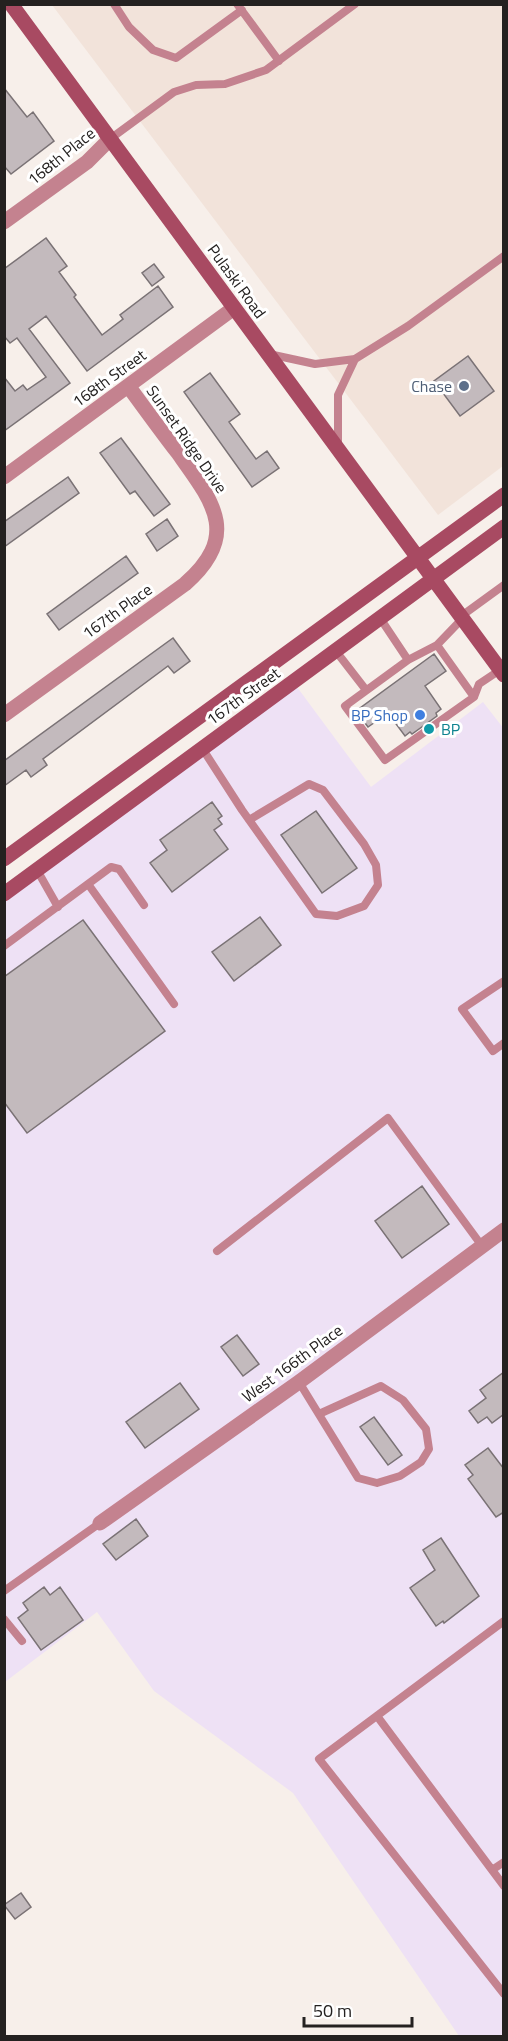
<svg xmlns="http://www.w3.org/2000/svg" width="508" height="2041" font-family="'Titillium Web',sans-serif">
  <style>
    .built { fill: #f2e3da }
    .industrial { fill: #eee1f5 }
    .building { fill: #c3babd; stroke: #7a7275; stroke-width: 1.5 }
    .lines { fill: none; stroke-linecap: round; stroke-linejoin: round }
    .service { stroke: #c4828f; stroke-width: 8 }
    .minor { stroke: #c4828f; stroke-width: 15 }
    .secondary { stroke: #a84a62; stroke-width: 15 }
    .service-dot { fill: #5c6f8a; stroke: #fff; stroke-width: 2 }
    .shop-dot { fill: #3f7fe0; stroke: #fff; stroke-width: 2 }
    .culture-dot { fill: #0f9aa8; stroke: #fff; stroke-width: 2 }
    .labels { text-anchor: middle; dominant-baseline: central; stroke-width: 6; stroke-linejoin: round; paint-order: stroke }
    .street-label { font-size: 16px; fill: #242120; stroke: #fff }
    .service-label { font-size: 16px; fill: #4e5e75; stroke: #fff; text-anchor: end }
    .shop-label { font-size: 16px; fill: #366cbe; stroke: #fff; text-anchor: end }
    .culture-label { font-size: 16px; fill: #0d838f; stroke: #fff; text-anchor: start }
  </style>
  <rect width="100%" height="100%" fill="#f7efea"/>
  <path class="built" d="M 52,5 L 503,5 L 503,466 L 438,515 Z"/>
  <path class="industrial" d="M 297,687 L 371,787 L 483,702 L 504,729 L 503,2036 L 459,2036 L 293,1793 L 154,1691 L 97,1612 L 5,1682 L 5,900 Z"/>
  <path class="building" d="M 4,88 L 27,117 L 33,112 L 54,141 L 11,174 L 4,166 Z
    M 46,238 L 67,266 L 59,272 L 76,295 L 74,297 L 102,335 L 123,319 L 120,315 L 158,286 L 173,307 L 87,371 L 46,316 L 29,329 L 70,383 L 4,431 L 4,377 L 15,391 L 23,385 L 27,390 L 46,377 L 17,338 L 10,343 L 4,336 L 4,269 Z
    M 154,264 L 164,277 L 152,286 L 142,273 Z
    M 468,356 L 494,391 L 460,416 L 434,381 Z
    M 210,373 L 240,414 L 229,422 L 256,459 L 267,451 L 279,468 L 252,487 L 184,392 Z
    M 121,438 L 170,504 L 154,516 L 135,491 L 130,494 L 100,453 Z
    M 68,477 L 79,493 L 4,547 L 4,522 Z
    M 167,519 L 178,536 L 157,551 L 146,534 Z
    M 126,556 L 138,573 L 59,630 L 47,614 Z
    M 173,638 L 190,661 L 174,673 L 168,666 L 43,759 L 47,765 L 31,777 L 26,770 L 4,786 L 4,761 Z
    M 434,654 L 446,671 L 425,686 L 441,709 L 436,713 L 437,716 L 412,734 L 410,732 L 405,736 L 388,713 L 368,727 L 356,711 Z
    M 212,802 L 222,816 L 218,819 L 222,824 L 214,830 L 228,849 L 172,892 L 150,863 L 167,850 L 160,840 Z
    M 316,811 L 357,868 L 322,893 L 281,835 Z
    M 260,917 L 281,945 L 234,981 L 212,952 Z
    M 83,920 L 165,1031 L 27,1133 L 4,1102 L 4,977 Z
    M 422,1186 L 449,1224 L 402,1258 L 375,1221 Z
    M 237,1335 L 259,1364 L 243,1376 L 221,1347 Z
    M 504,1372 L 504,1414 L 492,1423 L 487,1417 L 478,1423 L 469,1411 L 486,1398 L 480,1390 Z
    M 180,1383 L 199,1409 L 145,1448 L 126,1422 Z
    M 374,1417 L 402,1455 L 388,1465 L 360,1427 Z
    M 488,1448 L 504,1469 L 504,1512 L 496,1517 L 468,1479 L 473,1475 L 465,1465 Z
    M 136,1519 L 148,1536 L 116,1560 L 103,1544 Z
    M 441,1538 L 479,1596 L 444,1623 L 443,1621 L 436,1626 L 410,1588 L 435,1570 L 423,1550 Z
    M 44,1587 L 50,1595 L 60,1587 L 83,1620 L 41,1650 L 18,1618 L 28,1610 L 23,1603 Z
    M 21,1893 L 31,1907 L 15,1919 L 4,1905 Z"/>
  <g class="lines">
    <path class="service" d="M 114,4 L 129,27 L 153,50 L 176,58 L 242,10
      M 237,4 L 279,61
      M 110,139 L 174,92 L 196,85 L 225,84 L 266,70 L 355,4
      M 269,354 L 315,364 L 355,359 L 408,326 L 504,256
      M 338,446 L 338,395 L 355,359
      M 460,617 L 504,585
      M 380,618 L 408,660
      M 462,619 L 437,645 L 408,660 L 345,706 L 385,760 L 474,697 L 479,684 L 500,670
      M 437,645 L 474,697
      M 335,650 L 366,690
      M 202,748 L 242,810 L 316,914 L 337,916 L 364,906 L 378,885 L 376,865 L 364,844 L 323,790 L 309,784 L 249,820
      M 37,870 L 58,907
      M 88,884 L 174,1004
      M 4,946 L 111,867 L 119,869 L 144,905
      M 504,981 L 462,1009 L 493,1051 L 504,1043
      M 217,1251 L 388,1118 L 482,1246
      M 299,1382 L 358,1478 L 377,1483 L 400,1476 L 421,1462 L 429,1449 L 426,1429 L 403,1400 L 381,1386 L 319,1414
      M 4,1591 L 100,1523
      M 4,1619 L 22,1641
      M 504,1621 L 319,1759 L 504,1994
      M 377,1716 L 504,1886
      M 492,1870 L 504,1862"/>
    <path class="minor" d="M 4,222 L 87,162 L 110,139
      M 4,477 L 234,308
      M 4,715 L 185,584 C 241,535 213,502 178,453 C 161,431 145,409 129,387
      M 100,1523 L 299,1382 L 504,1230"/>
    <path class="secondary" d="M 11,4 L 504,675
      M 4,859 L 504,495
      M 4,894 L 504,527"/>
  </g>
  <circle class="service-dot" cx="464" cy="386" r="6"/>
  <circle class="shop-dot" cx="420" cy="715" r="6"/>
  <circle class="culture-dot" cx="429" cy="729" r="6"/>
  <g class="labels">
    <g class="street-label">
      <text transform="translate(61 156) rotate(-39)">168th Place</text>
      <text transform="translate(237 281) rotate(54)">Pulaski Road</text>
      <text transform="translate(109 378) rotate(-36)">168th Street</text>
      <text transform="translate(187 439) rotate(55)">Sunset Ridge Drive</text>
      <text transform="translate(117 611) rotate(-36)">167th Place</text>
      <text transform="translate(243 696) rotate(-36)">167th Street</text>
      <text transform="translate(292 1363) rotate(-36)">West 166th Place</text>
    </g>
    <g class="service-label">
      <text x="452" y="386">Chase</text>
    </g>
    <g class="shop-label">
      <text x="408" y="715">BP Shop</text>
    </g>
    <g class="culture-label">
      <text x="441" y="729">BP</text>
    </g>
  </g>
  <rect width="508" height="2041" fill="none" stroke="#242120" stroke-width="12"/>
  <path d="M304 2017v9h108v-9" fill="none" stroke="#242120" stroke-width="3"/>
  <text x="313" y="2017" font-size="18" fill="#242120" stroke="#ffffff" stroke-width="4.5" paint-order="stroke">50 m</text>
</svg>
